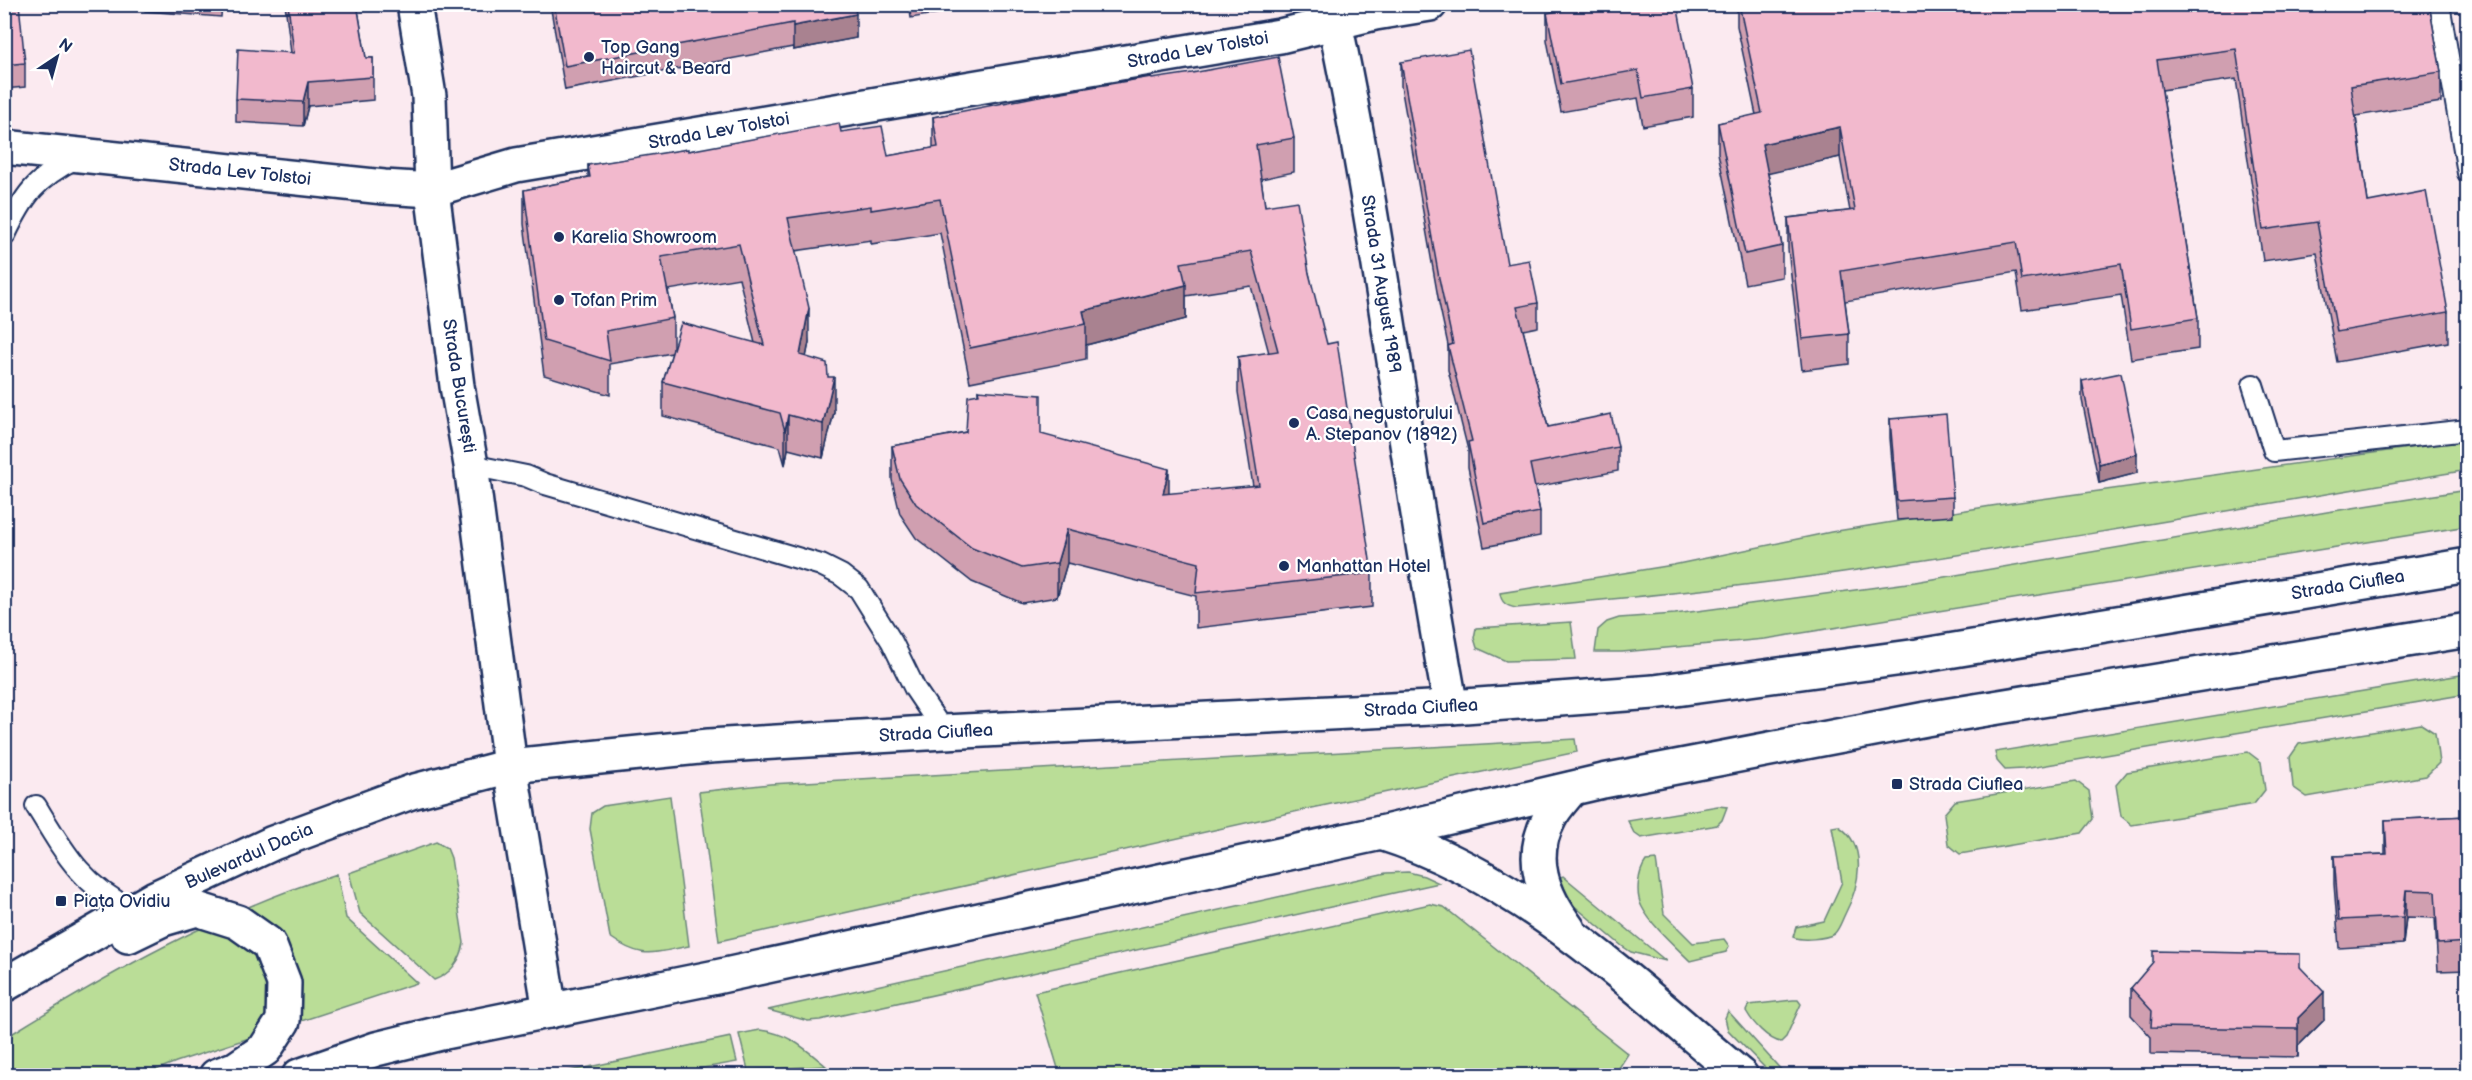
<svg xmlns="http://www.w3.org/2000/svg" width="2472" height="1080" font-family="'Balsamiq Sans',sans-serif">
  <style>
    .green { fill: #badd97; stroke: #6a867a; stroke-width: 1.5 }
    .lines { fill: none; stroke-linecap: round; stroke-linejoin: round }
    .lane-casing { stroke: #1b2f5e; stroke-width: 24 }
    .street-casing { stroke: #1b2f5e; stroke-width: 38 }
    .secondary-casing { stroke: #1b2f5e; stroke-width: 38 }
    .highway-casing { stroke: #1b2f5e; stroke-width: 38 }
    .lane { stroke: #fff; stroke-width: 20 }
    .street { stroke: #fff; stroke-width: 33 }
    .secondary { stroke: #fff; stroke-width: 33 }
    .highway { stroke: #fff; stroke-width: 33 }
    .wall { fill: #d09fb0; stroke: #1b2f5e; stroke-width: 1.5; fill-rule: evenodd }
    .shaded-wall { fill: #a98290; stroke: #1b2f5e; stroke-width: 1.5 }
    .building { fill: #f2b9cd; stroke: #1b2f5e; stroke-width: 1.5 }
    .poi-dot { fill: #1b2f5e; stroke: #fff; stroke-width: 2 }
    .labels { text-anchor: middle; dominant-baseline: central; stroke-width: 4.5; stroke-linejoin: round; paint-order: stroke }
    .poi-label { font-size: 18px; fill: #1b2f5e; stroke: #fff; text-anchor: start }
    .street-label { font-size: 18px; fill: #1b2f5e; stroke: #fff }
  </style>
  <rect width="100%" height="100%" fill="#fbeaf0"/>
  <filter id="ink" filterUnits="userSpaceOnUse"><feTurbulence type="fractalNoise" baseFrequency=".0167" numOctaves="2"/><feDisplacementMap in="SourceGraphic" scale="12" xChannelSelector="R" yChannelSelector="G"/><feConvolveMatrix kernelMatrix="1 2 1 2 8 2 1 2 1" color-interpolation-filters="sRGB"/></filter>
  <g filter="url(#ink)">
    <path class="green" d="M 2467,440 L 2467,470 C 2260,505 2052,542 1843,572 C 1734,588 1625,598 1516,608 C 1507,606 1501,603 1500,593 L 1673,565 L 1831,532 L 1991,506 Z
      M 2467,490 L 2467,526 L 1765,639 L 1622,652 L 1595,652 L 1598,630 L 1607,622 L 1619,618 L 1675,614 L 1915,582 L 2327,512 Z
      M 1571,622 L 1576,659 L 1506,661 L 1477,648 L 1474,638 L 1476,628 Z
      M 2467,674 L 2467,694 L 2023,769 L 2005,770 L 1997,761 L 1995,752 Z
      M 2421,724 L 2435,733 L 2439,763 L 2426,776 L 2307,797 L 2293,787 L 2290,757 L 2299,744 Z
      M 1575,739 L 1577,752 L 1312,808 L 719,941 L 699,792 L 770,784 Z
      M 2248,752 L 2261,762 L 2265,790 L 2254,804 L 2132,825 L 2121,816 L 2116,785 L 2127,772 Z
      M 2076,781 L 2089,791 L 2093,819 L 2082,833 L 1960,854 L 1948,844 L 1944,814 L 1955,801 Z
      M 670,796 L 689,946 C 652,953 642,960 610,937 L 590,829 L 592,813 L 603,806 Z
      M 1718,806 L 1727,807 L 1722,820 L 1717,825 L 1712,826 L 1641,838 L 1634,833 L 1628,821 Z
      M 1838,826 C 1869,845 1859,887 1845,914 C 1842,920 1839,930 1834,934 C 1825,939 1802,941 1793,937 L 1796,927 L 1824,921 L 1842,882 L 1832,827 Z
      M 436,842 L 447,848 L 451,858 L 464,943 C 461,960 451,974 434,980 L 360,913 L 349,873 Z
      M 1656,860 L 1664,914 L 1693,943 L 1724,939 L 1729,946 L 1726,952 L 1690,961 C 1675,946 1651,925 1642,907 C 1635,894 1638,872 1646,861 Z
      M 1408,872 L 1424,876 L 1439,883 L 820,1020 L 808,1021 L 768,1010 L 1386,873 Z
      M 337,874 L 346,918 L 417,983 L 176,1062 L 143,1075 L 5,1076 L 5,1038 C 109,973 220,911 337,874 Z
      M 1563,876 L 1666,961 L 1631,952 L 1622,946 L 1566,899 L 1558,878 Z
      M 1430,904 L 1444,907 L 1628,1054 L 1619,1068 L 1611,1076 L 1060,1075 L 1035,992 Z
      M 1793,1000 L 1798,1000 L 1801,1004 L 1786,1037 L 1781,1042 C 1768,1040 1752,1022 1746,1011 L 1749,1005 Z
      M 1728,1011 L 1784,1073 L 1785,1075 L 1772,1075 L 1728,1030 L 1725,1018 Z
      M 760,1030 C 790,1034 803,1047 826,1066 L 748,1070 L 739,1034 Z
      M 731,1037 L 737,1062 L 664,1075 L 551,1075 Z"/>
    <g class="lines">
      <g class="lane-casing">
        <path id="lane" d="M 2439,4 L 2468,173
          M 5,235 C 24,195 36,178 76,158
          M 2253,385 L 2274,451 L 2468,430
          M 471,465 L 526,476 L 545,484 L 821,565 L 841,575 L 859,589 L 892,642 L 915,689 L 944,732
          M 36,806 C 64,852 82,886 133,910"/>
      </g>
      <g class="street-casing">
        <path id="street" d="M 432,190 L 516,165 L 1280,36 L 1375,13 L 1430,4
          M 1381,833 C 1523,878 1629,982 1741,1076
          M 1568,929 C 1543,895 1528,859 1549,819 C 1554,808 1564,798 1571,789"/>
      </g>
      <g class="secondary-casing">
        <path id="secondary" d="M 414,4 L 429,96 L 432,190 L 457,386 L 471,465 L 510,766 L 550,1011
          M 1331,4 C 1381,237 1407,474 1451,707
          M 4,147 L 384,187 L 432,190"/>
      </g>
      <g class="highway-casing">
        <path id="highway" d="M 128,936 L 163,919 L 197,909 L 238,922 L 269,944 L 284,983 L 283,1021 L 265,1049 L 237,1068 L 216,1076
          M 4,985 L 155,898 L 273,843 L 411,792 L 510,766 L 709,746 L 944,732 L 1451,707 L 1654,692 L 1918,656 L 2468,565
          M 299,1076 L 376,1049 L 445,1032 L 716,977 L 1381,833 L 1603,781 L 1926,719 L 2468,630"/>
      </g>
      <use href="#lane" class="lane"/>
      <use href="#street" class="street"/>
      <use href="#secondary" class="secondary"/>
      <use href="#highway" class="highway"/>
    </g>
    <path class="wall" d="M 4,4 L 25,63 L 25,87 L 4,89 Z
      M 145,4 L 222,4 L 221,17 L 145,11 Z
      M 285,4 L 357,4 L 366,58 L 373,58 L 373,100 L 308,106 L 303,126 L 236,122 L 236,99 L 291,53 Z
      M 550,4 L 854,4 L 856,38 L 793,50 L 793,47 L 565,90 Z
      M 909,4 L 994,4 L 911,18 Z
      M 1737,4 L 2429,4 L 2441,72 L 2441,102 L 2356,116 L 2368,202 L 2448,312 L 2448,342 L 2337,362 L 2317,253 L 2263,261 L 2236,79 L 2162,90 L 2198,318 L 2198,349 L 2131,359 L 2121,295 L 2022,310 L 2016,272 L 1845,301 L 1849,334 L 1849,364 L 1802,370 L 1788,249 L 1788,218 L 1850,211 L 1840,157 L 1768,173 L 1782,246 L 1782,277 L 1745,284 L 1718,153 L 1718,123 L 1756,115 L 1737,26 Z
      M 1547,13 L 1693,89 L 1693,117 L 1643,126 L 1638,98 L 1561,112 L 1547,40 Z
      M 1401,62 L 1507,264 L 1538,303 L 1538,327 L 1523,330 L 1548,427 L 1618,447 L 1618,471 L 1535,487 L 1540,512 L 1540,536 L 1484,547 L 1468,467 L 1468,450 L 1448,370 L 1448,345 L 1439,303 L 1401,86 Z
      M 1152,79 L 1294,138 L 1294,172 L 1261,179 L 1265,206 L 1309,273 L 1372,573 L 1372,607 L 1196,628 L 1196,596 L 1067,563 L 1057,597 L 1022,603 L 972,582 L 916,538 L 900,514 L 892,480 L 892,446 L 966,432 L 978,394 L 978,390 L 1041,434 L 1169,494 L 1253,486 L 1238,392 L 1238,357 L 1269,353 L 1251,286 L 1186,296 L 1186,319 L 1086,345 L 1086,359 L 970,382 L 940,233 L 871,244 L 871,240 L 795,251 L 809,342 L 806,357 L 828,377 L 834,412 L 823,458 L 788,449 L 785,465 L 780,447 L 663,416 L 663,382 L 672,353 L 610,364 L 610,395 L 544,375 L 524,224 L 524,190 L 588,177 L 588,165 L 688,151 L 841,132 L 888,156 L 933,148 L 933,117 ZM 739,278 L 755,343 L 673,350 L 673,318 L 668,290 Z
      M 2082,381 L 2137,473 L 2099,483 L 2082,400 Z
      M 1890,419 L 1953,497 L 1953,516 L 1897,520 L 1890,438 Z
      M 2468,816 L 2468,970 L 2438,971 L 2435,918 L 2406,917 L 2403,944 L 2339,948 L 2334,884 L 2334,856 L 2385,854 L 2385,820 Z
      M 2300,967 L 2324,1020 L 2298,1046 L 2298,1057 L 2151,1054 L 2151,1037 L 2131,1015 L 2131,988 Z"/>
    <path class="shaded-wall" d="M 856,14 L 856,38 L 793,50 L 793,26 Z
      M 308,82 L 308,106 L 303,126 L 303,102 Z
      M 1840,127 L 1840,157 L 1762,175 L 1762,144 Z
      M 1186,285 L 1186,319 L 1086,345 L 1086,324 L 1083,311 Z
      M 809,308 L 809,342 L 800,389 L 800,355 Z
      M 834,377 L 834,412 L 823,458 L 823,424 Z
      M 788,415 L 788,449 L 785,465 L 785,431 Z
      M 2137,454 L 2137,473 L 2099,483 L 2099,464 Z
      M 1169,469 L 1169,503 L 1163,494 Z
      M 1067,529 L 1067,563 L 1057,597 L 1057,563 Z
      M 2406,890 L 2406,917 L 2403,944 L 2403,917 Z
      M 2324,992 L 2324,1020 L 2298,1046 L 2298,1057 L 2298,1018 Z"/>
    <path class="building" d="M 4,4 L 19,4 L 25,63 L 4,65 Z
      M 288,4 L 357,4 L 366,58 L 373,58 L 373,77 L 308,82 L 303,102 L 236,99 L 238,49 L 294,53 Z
      M 554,4 L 854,4 L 856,14 L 793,26 L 793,23 L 565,66 Z
      M 1594,4 L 1677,4 L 1693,89 L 1643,98 L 1638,70 L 1561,84 L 1547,13 Z
      M 1739,4 L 2429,4 L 2441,72 L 2351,86 L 2368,202 L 2426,191 L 2448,312 L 2337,332 L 2317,222 L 2263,230 L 2236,49 L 2157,60 L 2198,318 L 2131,329 L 2121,264 L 2022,280 L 2016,242 L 1841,271 L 1849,334 L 1802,339 L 1788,218 L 1855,210 L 1840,127 L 1762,144 L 1782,246 L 1745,254 L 1718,123 L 1762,113 Z
      M 1469,50 L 1507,264 L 1529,260 L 1538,303 L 1517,307 L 1548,427 L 1611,414 L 1618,447 L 1530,464 L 1540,512 L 1484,523 L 1468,442 L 1472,441 L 1448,346 L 1453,344 L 1439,278 L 1401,62 Z
      M 1278,57 L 1294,138 L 1256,145 L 1265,206 L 1297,201 L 1309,273 L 1327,344 L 1337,342 L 1372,573 L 1196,593 L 1199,563 L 1067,529 L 1057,563 L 1022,568 L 972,548 L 916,504 L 900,479 L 892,446 L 966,432 L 968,396 L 979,394 L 978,390 L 1041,395 L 1041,434 L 1169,469 L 1163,494 L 1259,485 L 1238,357 L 1278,351 L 1251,251 L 1181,263 L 1186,285 L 1083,311 L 1086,324 L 970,348 L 940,199 L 871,210 L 871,206 L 788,218 L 809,308 L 800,355 L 827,363 L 828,377 L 834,377 L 823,424 L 788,415 L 785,431 L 780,413 L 663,382 L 681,323 L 764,345 L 739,244 L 661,257 L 673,318 L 606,331 L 610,361 L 544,341 L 524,190 L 590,177 L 588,165 L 688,149 L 688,151 L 839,123 L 841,132 L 882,126 L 888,156 L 938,147 L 933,117 L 1039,96 L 1151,77 L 1152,79 L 1192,73 Z
      M 2121,373 L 2137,454 L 2099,464 L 2082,381 Z
      M 1946,414 L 1953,497 L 1897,501 L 1890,419 Z
      M 2468,816 L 2468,942 L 2438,944 L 2435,891 L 2406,890 L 2403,917 L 2339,920 L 2334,856 L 2387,854 L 2385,820 Z
      M 2153,951 L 2300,954 L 2300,967 L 2324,992 L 2298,1018 L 2298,1029 L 2151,1027 L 2152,1011 L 2131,988 L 2153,962 Z"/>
  </g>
  <g class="poi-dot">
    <circle cx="589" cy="57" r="6"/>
    <circle cx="559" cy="237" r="6"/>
    <circle cx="559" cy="300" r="6"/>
    <circle cx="1294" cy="423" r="6"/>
    <circle cx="1284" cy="566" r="6"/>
    <rect x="1891" y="778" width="12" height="12" rx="3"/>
    <rect x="55" y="895" width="12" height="12" rx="3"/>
  </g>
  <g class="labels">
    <g class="poi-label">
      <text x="601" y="47">Top Gang<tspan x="601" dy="21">Haircut &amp; Beard</tspan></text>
      <text x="571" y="237">Karelia Showroom</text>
      <text x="571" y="300">Tofan Prim</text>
      <text x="1306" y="413">Casa negustorului<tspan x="1306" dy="21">A. Stepanov (1892)</tspan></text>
      <text x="1296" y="566">Manhattan Hotel</text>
      <text x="1909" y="784">Strada Ciuflea</text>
      <text x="73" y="901">Piața Ovidiu</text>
    </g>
    <g class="street-label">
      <text transform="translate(1198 50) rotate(-10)">Strada Lev Tolstoi</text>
      <text transform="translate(719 131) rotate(-10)">Strada Lev Tolstoi</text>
      <text transform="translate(240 172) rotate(6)">Strada Lev Tolstoi</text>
      <text transform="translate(1381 284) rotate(81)">Strada 31 August 1989</text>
      <text transform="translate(459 386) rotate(81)">Strada București</text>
      <text transform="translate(2348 585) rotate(-9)">Strada Ciuflea</text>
      <text transform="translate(1421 708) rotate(-3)">Strada Ciuflea</text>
      <text transform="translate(936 733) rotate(-3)">Strada Ciuflea</text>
      <text transform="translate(249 856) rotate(-24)">Bulevardul Dacia</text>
    </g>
  </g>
  <rect width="2472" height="1080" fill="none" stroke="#fff" stroke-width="24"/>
  <rect x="12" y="12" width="2448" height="1056" fill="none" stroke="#1b2f5e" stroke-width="2" filter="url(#ink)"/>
  <g transform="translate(57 57) rotate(36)" stroke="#ffffff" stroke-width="4.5" paint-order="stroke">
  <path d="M0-4.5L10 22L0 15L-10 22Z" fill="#1b2f5e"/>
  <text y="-9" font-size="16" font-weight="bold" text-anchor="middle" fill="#1b2f5e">N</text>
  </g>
</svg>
